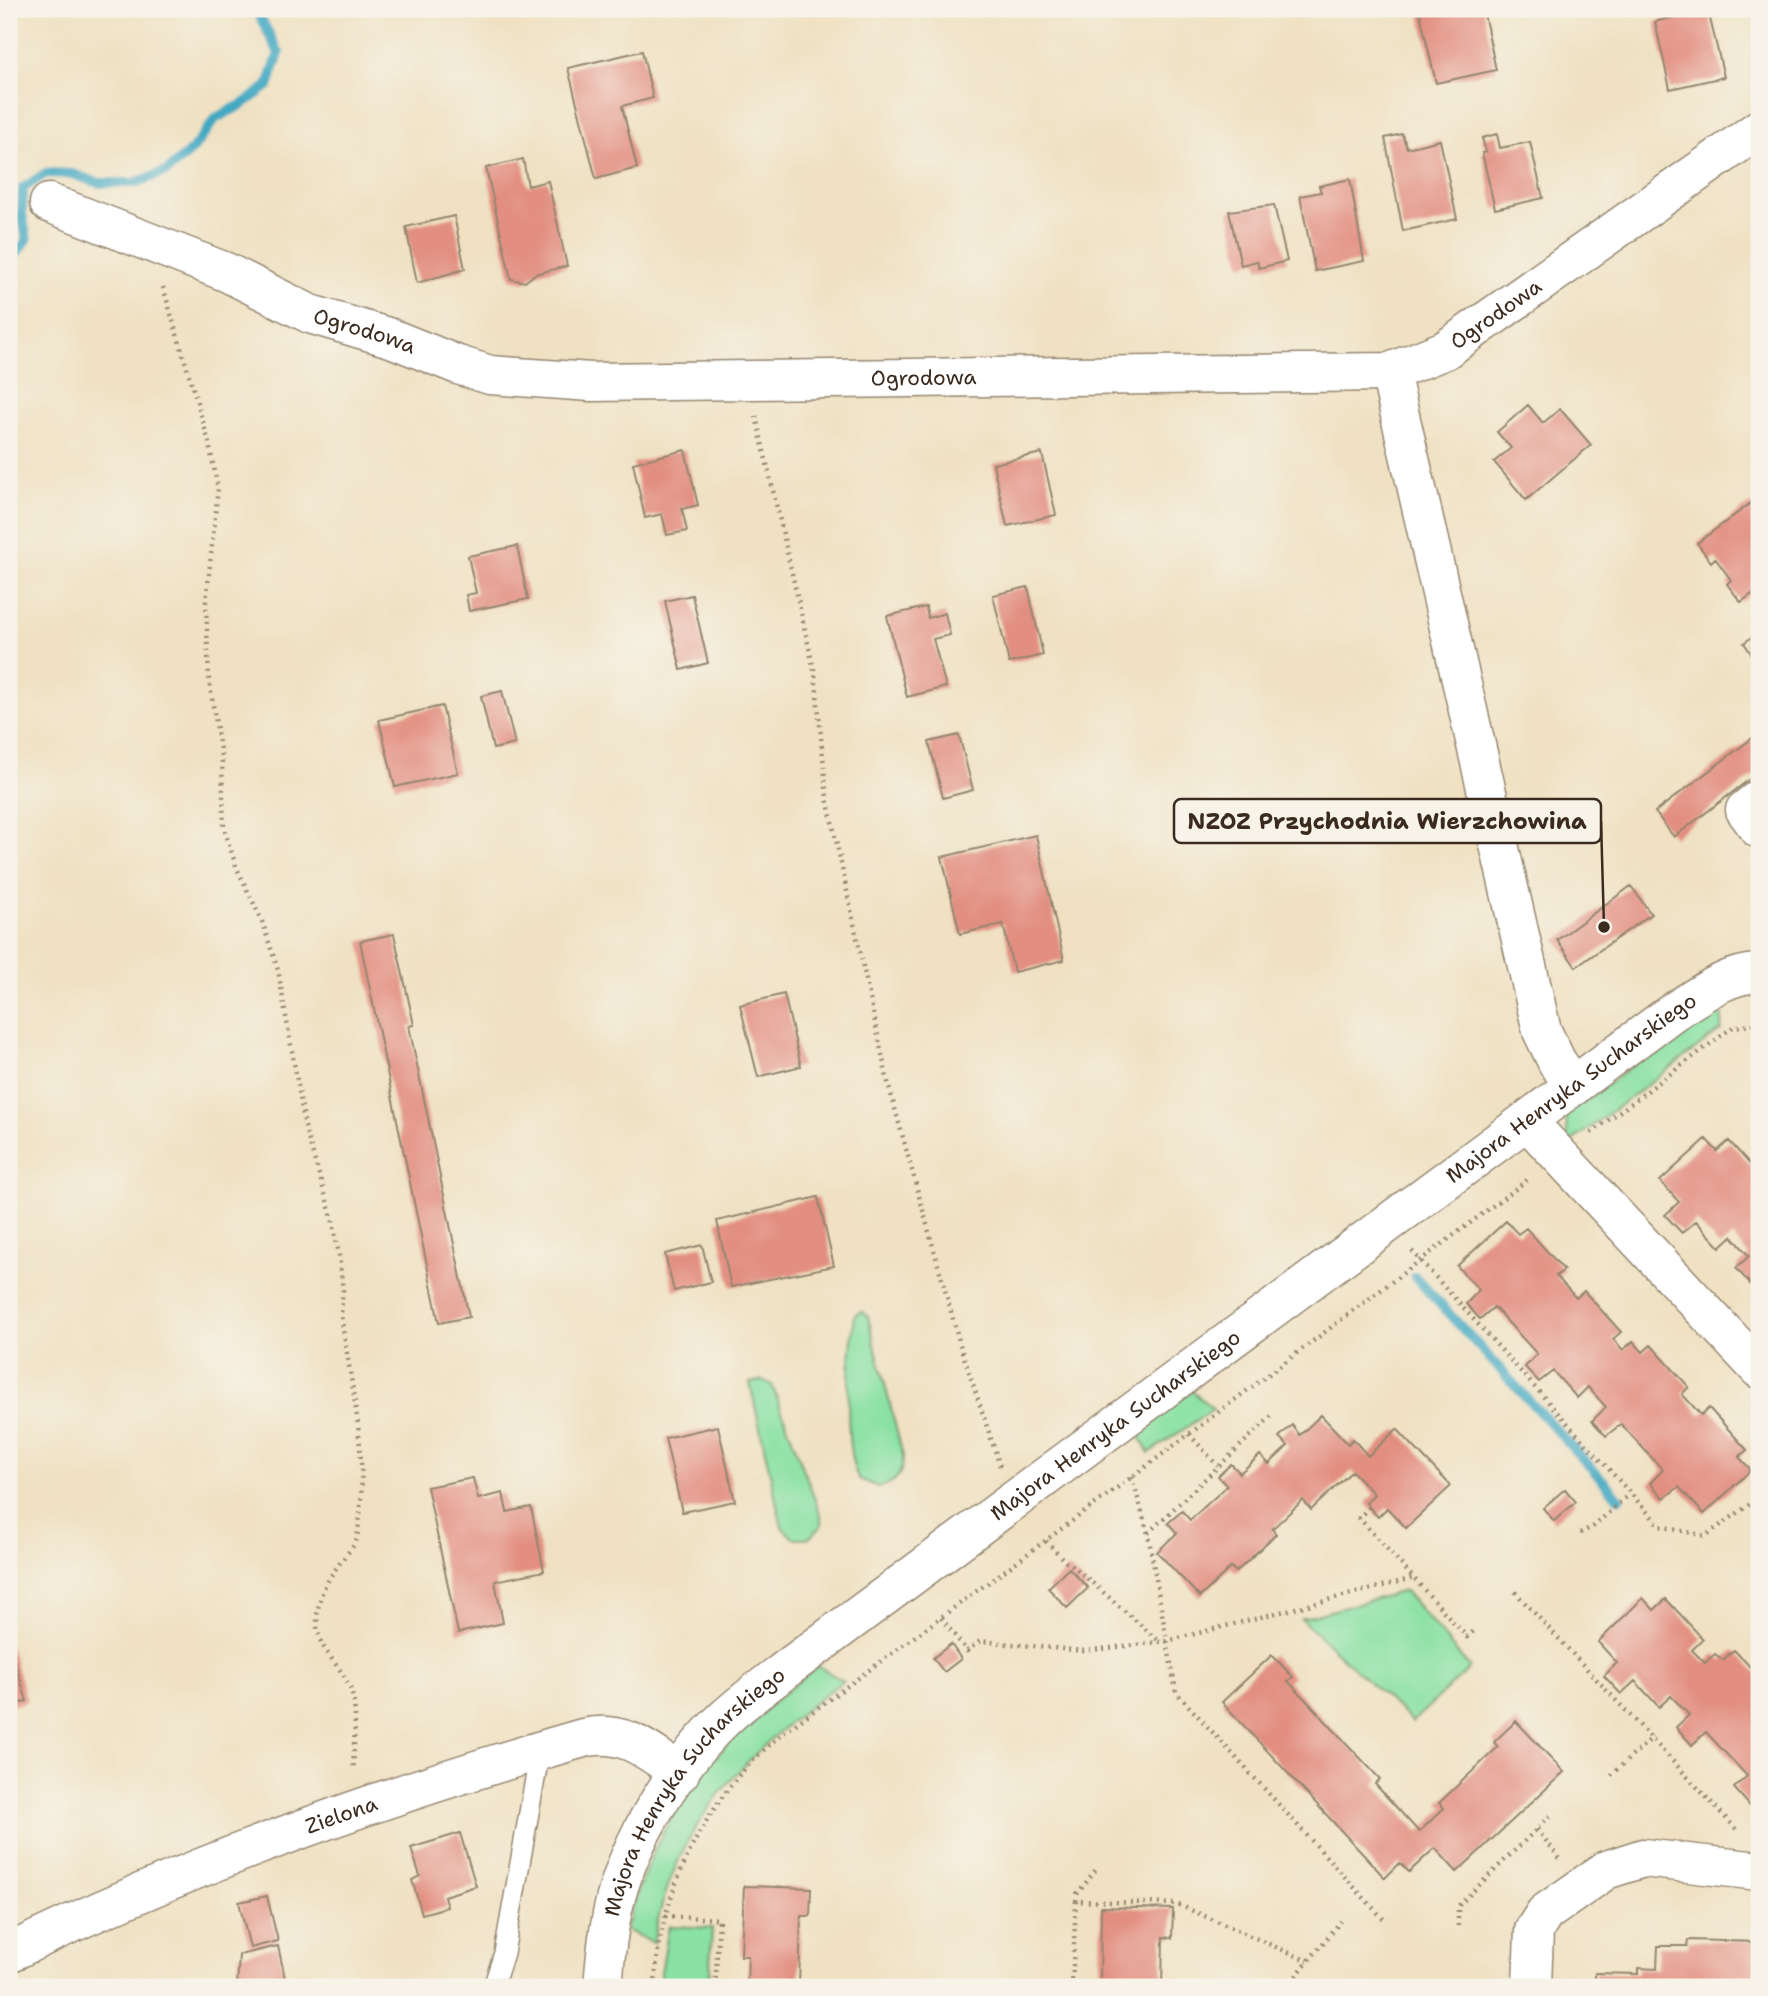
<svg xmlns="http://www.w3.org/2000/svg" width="1768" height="1996" font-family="'Shantell Sans',sans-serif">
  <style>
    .green { fill: #8ae1a4; stroke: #628661; stroke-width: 2 }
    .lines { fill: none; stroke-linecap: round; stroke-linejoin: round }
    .stream { stroke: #42a9c2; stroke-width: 10 }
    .building { fill: #e28f81 }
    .lane-casing { stroke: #958670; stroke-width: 22 }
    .street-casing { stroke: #958670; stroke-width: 41 }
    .path { stroke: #958670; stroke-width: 4.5; stroke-dasharray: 2 5; stroke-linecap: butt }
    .lane { stroke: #fff; stroke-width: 19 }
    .street { stroke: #fff; stroke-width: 38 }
    .labels { text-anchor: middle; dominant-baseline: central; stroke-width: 5; stroke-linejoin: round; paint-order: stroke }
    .street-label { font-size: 21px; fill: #3b2a1e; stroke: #f7f3e8 }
    .leader { fill: none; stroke: #3b2a1e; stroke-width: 2.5 }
    .callout-dot { fill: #3b2a1e; stroke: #f7f3e8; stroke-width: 2.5 }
    .callout { fill: #f7f3e8; stroke: #3b2a1e; stroke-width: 2.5 }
    .callout-label { font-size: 23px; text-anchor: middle; font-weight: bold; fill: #3b2a1e }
  </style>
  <rect width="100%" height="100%" fill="#f7f3e8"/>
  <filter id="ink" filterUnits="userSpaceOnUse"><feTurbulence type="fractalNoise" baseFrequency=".0143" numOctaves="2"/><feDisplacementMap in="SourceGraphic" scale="14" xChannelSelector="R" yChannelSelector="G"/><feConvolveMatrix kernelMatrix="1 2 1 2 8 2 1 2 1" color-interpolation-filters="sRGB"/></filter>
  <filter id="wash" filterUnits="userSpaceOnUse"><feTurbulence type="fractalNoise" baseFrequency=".00686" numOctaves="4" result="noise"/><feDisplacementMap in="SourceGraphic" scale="28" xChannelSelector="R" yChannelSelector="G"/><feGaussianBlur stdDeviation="1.57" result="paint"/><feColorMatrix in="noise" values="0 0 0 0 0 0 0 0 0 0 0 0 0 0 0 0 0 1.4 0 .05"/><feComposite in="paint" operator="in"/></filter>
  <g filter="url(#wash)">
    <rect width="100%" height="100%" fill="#efe1c2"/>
    <path class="green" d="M 1715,1005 L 1722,1016 L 1721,1030 L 1568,1144 L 1566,1115 Z
      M 862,1311 L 868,1317 L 903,1456 C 903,1474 896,1484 878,1487 L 859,1479 C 841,1451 850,1349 855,1315 Z
      M 763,1380 L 772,1385 L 821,1516 L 821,1526 L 809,1538 L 793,1538 L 782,1527 L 750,1383 Z
      M 1192,1391 L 1213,1409 L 1149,1453 L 1137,1431 Z
      M 1405,1591 L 1470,1668 L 1412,1722 L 1301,1619 Z
      M 818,1666 L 843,1681 C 747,1753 675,1819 653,1943 L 626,1930 C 661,1801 716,1746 818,1666 Z
      M 669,1926 L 712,1928 L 709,1987 L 659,1984 Z"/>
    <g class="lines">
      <path class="stream" d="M 9,256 L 15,255 L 27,240 L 22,214 L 23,188 L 46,173 L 72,174 L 99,183 L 134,183 L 166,172 L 192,150 L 216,118 L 243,104 L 268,86 L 279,53 L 258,13 L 253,9
        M 1415,1277 L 1619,1498"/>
    </g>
    <g id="blocks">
      <path class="building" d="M 1419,9 L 1483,9 L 1496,70 L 1436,83 Z
        M 1677,9 L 1690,9 L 1691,14 L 1708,10 L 1724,77 L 1670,89 L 1655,22 L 1678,16 Z
        M 642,51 L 653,98 L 622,106 L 637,168 L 596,179 L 568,68 Z
        M 1402,134 L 1407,148 L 1440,140 L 1457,219 L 1403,231 L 1385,138 Z
        M 1497,134 L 1500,148 L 1530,142 L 1543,198 L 1495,209 L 1482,153 L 1486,152 L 1482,138 Z
        M 523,159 L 528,186 L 548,181 L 567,266 L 535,274 L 525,282 L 511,279 L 486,168 Z
        M 1350,179 L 1364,261 L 1315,271 L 1300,196 L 1321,192 L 1319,186 Z
        M 1274,205 L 1287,261 L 1259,268 L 1257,261 L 1241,265 L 1229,211 Z
        M 454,216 L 465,269 L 417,283 L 406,227 Z
        M 1528,405 L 1543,423 L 1560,409 L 1591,445 L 1526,500 L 1494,462 L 1511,448 L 1497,432 Z
        M 685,450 L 698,505 L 682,509 L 687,531 L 667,535 L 662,514 L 645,518 L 633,463 Z
        M 1042,453 L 1056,515 L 1007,526 L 993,464 Z
        M 1751,503 L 1759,514 L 1759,589 L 1741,602 L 1727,584 L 1731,580 L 1715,558 L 1711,562 L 1697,543 Z
        M 517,546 L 528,599 L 469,611 L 466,595 L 476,593 L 468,556 Z
        M 1028,587 L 1043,655 L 1009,663 L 993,595 Z
        M 692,595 L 708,663 L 681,670 L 665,601 Z
        M 926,607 L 928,618 L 945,613 L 950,635 L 933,639 L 946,687 L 907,697 L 887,616 Z
        M 1759,632 L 1759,656 L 1755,659 L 1744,643 Z
        M 502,691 L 515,744 L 493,749 L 481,696 Z
        M 442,706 L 458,773 L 395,787 L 379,720 Z
        M 1759,733 L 1759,772 L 1674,837 L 1655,812 Z
        M 959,735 L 973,790 L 943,798 L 929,742 Z
        M 1036,835 L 1064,960 L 1014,972 L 1003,924 L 960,934 L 942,857 Z
        M 1631,886 L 1651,914 L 1576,967 L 1557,940 Z
        M 394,934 L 414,1025 L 409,1026 L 469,1317 L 439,1323 L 360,941 Z
        M 784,994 L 801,1066 L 758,1077 L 740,1005 Z
        M 1706,1139 L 1717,1151 L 1729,1141 L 1759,1174 L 1759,1186 L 1754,1191 L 1759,1197 L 1759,1280 L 1752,1286 L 1736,1268 L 1749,1256 L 1732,1236 L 1720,1247 L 1696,1221 L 1682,1233 L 1665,1215 L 1679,1202 L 1660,1181 Z
        M 818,1197 L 834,1266 L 731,1287 L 717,1221 Z
        M 1506,1221 L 1518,1234 L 1526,1228 L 1564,1270 L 1556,1276 L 1576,1298 L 1584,1291 L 1621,1332 L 1613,1339 L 1623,1350 L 1633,1341 L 1643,1352 L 1651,1345 L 1689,1387 L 1682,1394 L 1701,1415 L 1709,1408 L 1747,1450 L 1739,1457 L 1751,1470 L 1704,1514 L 1679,1487 L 1664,1498 L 1650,1483 L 1663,1470 L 1621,1424 L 1606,1436 L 1592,1421 L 1606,1407 L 1588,1387 L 1577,1398 L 1553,1371 L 1539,1382 L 1525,1367 L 1537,1354 L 1494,1307 L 1480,1319 L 1466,1304 L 1479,1290 L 1457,1266 Z
        M 702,1245 L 711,1282 L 674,1291 L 665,1254 Z
        M 1321,1415 L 1348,1444 L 1353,1439 L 1368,1456 L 1397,1429 L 1451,1486 L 1406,1528 L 1387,1508 L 1378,1517 L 1369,1507 L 1366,1503 L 1374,1494 L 1352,1471 L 1311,1510 L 1303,1500 L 1272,1529 L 1276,1534 L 1236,1572 L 1231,1567 L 1200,1597 L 1157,1552 L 1177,1533 L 1168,1523 L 1182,1511 L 1190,1520 L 1227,1486 L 1218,1476 L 1231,1464 L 1240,1473 L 1260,1455 L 1269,1464 L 1288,1446 L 1279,1437 L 1292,1425 L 1300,1435 Z
        M 718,1426 L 735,1501 L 682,1512 L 665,1438 Z
        M 473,1478 L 478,1499 L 503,1493 L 507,1512 L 531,1507 L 544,1571 L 495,1581 L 503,1623 L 458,1633 L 427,1487 Z
        M 1565,1489 L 1576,1502 L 1554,1521 L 1543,1508 Z
        M 1069,1568 L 1088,1588 L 1067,1608 L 1048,1588 Z
        M 1643,1598 L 1654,1610 L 1666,1599 L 1703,1639 L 1692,1650 L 1705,1663 L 1715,1654 L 1723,1660 L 1734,1650 L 1759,1676 L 1759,1798 L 1750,1806 L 1734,1788 L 1747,1776 L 1706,1732 L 1692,1745 L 1676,1727 L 1689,1715 L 1671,1696 L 1659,1707 L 1635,1681 L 1621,1694 L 1604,1676 L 1617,1663 L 1598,1642 Z
        M 9,1643 L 27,1701 L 9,1707 Z
        M 951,1644 L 961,1659 L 944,1672 L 933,1658 Z
        M 1272,1655 L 1293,1677 L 1288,1681 L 1380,1779 L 1375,1784 L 1419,1832 L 1444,1808 L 1439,1803 L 1498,1747 L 1494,1742 L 1516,1721 L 1564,1772 L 1457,1872 L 1435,1848 L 1409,1872 L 1400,1863 L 1385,1878 L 1222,1702 Z
        M 460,1833 L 476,1886 L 444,1896 L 447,1907 L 422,1914 L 412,1880 L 420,1876 L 411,1848 Z
        M 744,1886 L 811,1888 L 810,1916 L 801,1916 L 799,1987 L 747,1987 L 748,1956 L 741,1956 Z
        M 267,1896 L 278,1941 L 250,1948 L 239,1902 Z
        M 1101,1907 L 1173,1909 L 1172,1938 L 1163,1937 L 1162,1987 L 1100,1987 Z
        M 1688,1940 L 1759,1942 L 1759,1987 L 1595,1987 L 1595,1973 L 1638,1974 L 1638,1968 L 1657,1969 L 1658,1946 L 1687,1946 Z
        M 278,1946 L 287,1987 L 237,1987 L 239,1955 Z
        M 404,1979 L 406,1987 L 372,1987 L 372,1986 Z"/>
    </g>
  </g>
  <g filter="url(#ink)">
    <use href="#blocks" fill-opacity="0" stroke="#958670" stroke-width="2"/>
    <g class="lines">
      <g class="lane-casing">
        <path id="lane" d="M 493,1987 L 504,1953 L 540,1751"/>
      </g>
      <g class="street-casing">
        <g id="street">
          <path id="s1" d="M 49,203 L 226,272 L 310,314 L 391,338 L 458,365 L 490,375 L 591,382 L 1390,372 L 1445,350 L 1759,129"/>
          <path d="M 1390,372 L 1542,1031 L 1557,1062 L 1574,1086"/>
          <path d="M 1759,799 L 1745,810 L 1759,829"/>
          <path d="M 1527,1121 L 1759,1369"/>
          <path id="s2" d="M 9,1953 C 191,1864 387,1794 583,1738 C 623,1728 648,1751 680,1773"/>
          <path id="s3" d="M 603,1987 C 606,1948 610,1909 624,1872 C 642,1821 686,1754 726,1717 C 746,1699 768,1683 789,1667 L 1673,1012 C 1700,995 1726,974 1759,973"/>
          <path d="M 1532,1987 L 1534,1930 L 1545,1913 L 1606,1870 L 1643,1858 L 1759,1871"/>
        </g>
      </g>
      <path class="path" d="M 163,287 L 208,439 L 218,488 L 206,602 L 209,680 L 222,762 L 224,828 L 236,866 L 262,921 L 278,970 L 306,1132 L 332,1217 L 339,1255 L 343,1291 L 341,1315 C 352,1391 370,1461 357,1537 C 356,1544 351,1549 346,1555 C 330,1576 317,1593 317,1621 C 316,1651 343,1665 351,1691 C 359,1715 352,1744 354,1770
        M 756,416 L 815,674 L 827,798 L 889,1087 L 961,1348 L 1000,1466
        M 1591,1133 L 1733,1027 L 1759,1024
        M 1412,1251 L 1660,1526 L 1705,1536 L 1759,1498
        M 1189,1434 L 1218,1466
        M 1132,1477 L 1148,1534 L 1176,1692 L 1386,1922
        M 1369,1507 L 1359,1518 L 1467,1637 L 1476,1629
        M 1148,1533 L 1275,1413
        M 1580,1533 L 1594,1526 L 1629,1494
        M 1046,1541 L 1066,1562 L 1071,1564 L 1160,1642
        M 1515,1592 L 1737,1830
        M 941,1618 L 967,1651 L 980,1641 L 1084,1651 L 1167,1641 L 1414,1578
        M 1611,1775 L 1653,1737
        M 1537,1829 L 1560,1859
        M 1076,1901 L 1077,1894 L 1098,1867
        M 665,1916 L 719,1919 L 715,1987
        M 1458,1926 L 1458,1906 L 1552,1814
        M 655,1987 C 657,1912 689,1837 736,1779 C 748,1764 764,1750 778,1737 L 1132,1477 L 1530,1178
        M 1072,1987 L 1076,1901 L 1177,1904 L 1308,1961
        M 1287,1987 L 1341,1921"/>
      <use href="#lane" class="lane"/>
      <use href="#street" class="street"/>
    </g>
  </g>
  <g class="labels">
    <g class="street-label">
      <text stroke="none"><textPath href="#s1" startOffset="1496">Ogrodowa</textPath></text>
      <text stroke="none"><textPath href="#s1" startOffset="341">Ogrodowa</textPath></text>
      <text stroke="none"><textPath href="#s1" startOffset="908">Ogrodowa</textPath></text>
      <text stroke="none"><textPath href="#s3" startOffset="1358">Majora Henryka Sucharskiego</textPath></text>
      <text stroke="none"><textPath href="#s3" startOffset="791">Majora Henryka Sucharskiego</textPath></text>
      <text stroke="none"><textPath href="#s3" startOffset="224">Majora Henryka Sucharskiego</textPath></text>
      <text stroke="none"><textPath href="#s2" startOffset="360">Zielona</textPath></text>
    </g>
  </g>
  <path class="leader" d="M1604 927L1601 821"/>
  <circle class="callout-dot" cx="1604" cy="927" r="7"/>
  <rect class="callout" x="1174" y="799" width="427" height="44" rx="7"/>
  <g class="callout-label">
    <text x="1387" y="829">NZOZ Przychodnia Wierzchowina</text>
  </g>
  <rect width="1768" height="1996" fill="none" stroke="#f7f3e8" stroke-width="35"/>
</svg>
